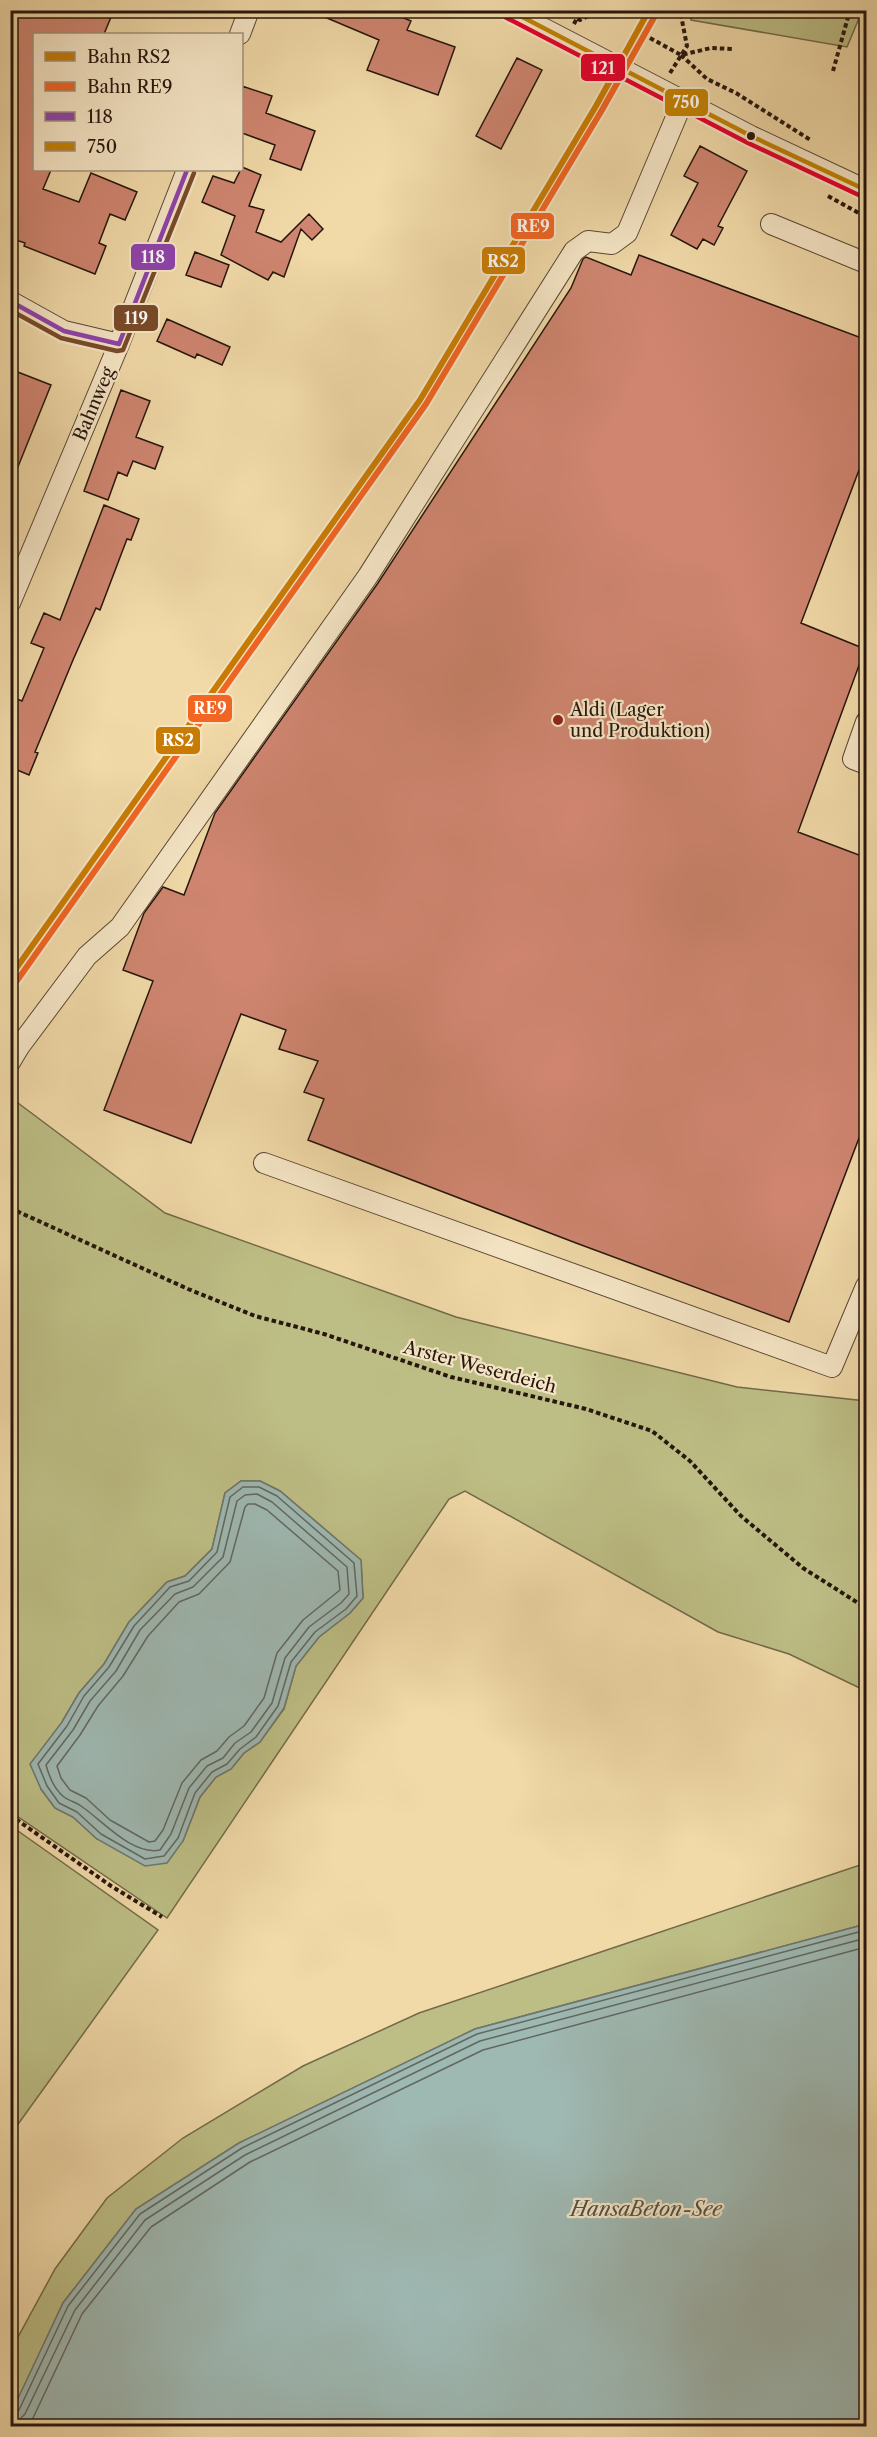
<svg xmlns="http://www.w3.org/2000/svg" width="877" height="2437" font-family="'Libre Caslon Text',serif">
  <style>
    .green { fill: #bdbe85; stroke: #726a49; stroke-width: 1.5; fill-rule: evenodd }
    .water { fill: #9eb8b2; stroke: #6e7770; stroke-width: 1.5 }
    .lines { fill: none; stroke-linecap: round; stroke-linejoin: round }
    .shore { stroke: #626760; stroke-width: 1.5 }
    .building { fill: #cf8570; stroke: #26160d; stroke-width: 1.5 }
    .minor-casing { stroke: #594734; stroke-width: 22 }
    .path { stroke: #26160d; stroke-width: 4; stroke-dasharray: 4.5 3; stroke-linecap: butt }
    .minor { stroke: #f6e6c6; stroke-width: 20 }
    .bus-1-casing { stroke: #f6e6c6; stroke-width: 9 }
    .bus-2-casing { stroke: #f6e6c6; stroke-width: 9 }
    .bus-3-casing { stroke: #f6e6c6; stroke-width: 9 }
    .bus-4-casing { stroke: #f6e6c6; stroke-width: 9 }
    .bus-1 { stroke: #8e44ad; stroke-width: 4.5 }
    .bus-2 { stroke: #c38203; stroke-width: 4.5 }
    .bus-3 { stroke: #e4002b; stroke-width: 4.5 }
    .bus-4 { stroke: #7a4b2a; stroke-width: 4.5 }
    .rail-1-casing { stroke: #f6e6c6; stroke-width: 10 }
    .rail-2-casing { stroke: #f6e6c6; stroke-width: 10 }
    .rail-1 { stroke: #c97c03; stroke-width: 6 }
    .rail-2 { stroke: #f26522; stroke-width: 6 }
    .bus-dot { fill: #26160d; stroke: #f6e6c6; stroke-width: 2 }
    .poi-dot { fill: #8f2418; stroke: #f6e6c6; stroke-width: 2 }
    .labels { text-anchor: middle; dominant-baseline: central; stroke-width: 4.5; stroke-linejoin: round; paint-order: stroke }
    .street-label { font-size: 18px; fill: #26160d; stroke: #f6e6c6 }
    .poi-label { font-size: 18px; fill: #26160d; stroke: #f6e6c6; text-anchor: start }
    .water-label { font-size: 20px; font-style: italic; fill: #504f47; stroke: #f6e6c6 }
    .line-badge { stroke: #f6e6c6; stroke-width: 2 }
    .badge-label { font-size: 16px; text-anchor: middle; font-weight: bold; fill: #fff }
  </style>
  <rect width="100%" height="100%" fill="#f1d9a8"/>
  <filter id="stains"><feTurbulence type="fractalNoise" baseFrequency=".00333" numOctaves="4"/><feColorMatrix values="0 0 0 0 .2 0 0 0 0 .09 0 0 0 0 .02 0 0 0 .5 -.17"/></filter>
  <radialGradient id="worn" r=".72"><stop offset=".6" stop-color="#630" stop-opacity="0"/><stop offset="1" stop-color="#630" stop-opacity=".3"/></radialGradient>
  <path class="green" d="M 689,11 L 689,10 L 862,11 L 847,47 L 691,20 Z
    M 10,1097 L 165,1213 L 456,1317 L 737,1387 L 866,1401 L 866,1691 L 789,1654 L 718,1632 L 465,1491 L 449,1499 L 167,1918 L 11,1812 ZM 241,1481 L 260,1481 L 280,1491 L 361,1560 L 363,1598 L 350,1613 L 319,1637 L 296,1666 L 284,1709 L 260,1742 L 244,1753 L 231,1769 L 216,1777 L 200,1797 L 183,1841 L 97,1839 L 73,1817 L 55,1808 L 41,1789 L 62,1722 L 79,1693 L 104,1664 L 129,1622 L 167,1582 L 185,1576 L 212,1549 L 225,1493 Z
    M 11,1826 L 158,1930 L 11,2134 Z
    M 866,1863 L 866,1924 L 475,2029 L 239,2143 L 136,2209 L 63,2303 L 11,2416 L 11,2350 L 55,2269 L 107,2198 L 183,2138 L 303,2066 L 419,2013 Z"/>
  <path class="water" d="M 241,1481 L 260,1481 L 280,1491 L 361,1560 L 363,1598 L 350,1613 L 319,1637 L 296,1666 L 284,1708 L 260,1742 L 244,1753 L 231,1769 L 216,1777 L 200,1797 L 183,1841 L 167,1863 L 145,1866 L 97,1839 L 73,1817 L 55,1808 L 41,1789 L 30,1764 L 62,1722 L 79,1693 L 104,1664 L 129,1622 L 167,1582 L 185,1576 L 212,1549 L 225,1493 Z
    M 866,1924 L 866,2426 L 11,2426 L 13,2409 L 63,2303 L 136,2209 L 239,2143 L 475,2029 Z"/>
  <g class="lines">
    <path class="shore" d="M 259,1487 L 277,1496 L 354,1563 L 357,1596 L 346,1609 L 315,1632 L 291,1662 L 278,1706 L 256,1737 L 240,1749 L 227,1764 L 212,1772 L 195,1793 L 178,1838 L 164,1856 L 145,1859 L 101,1834 L 77,1812 L 59,1803 L 47,1786 L 38,1764 L 67,1726 L 84,1696 L 109,1667 L 134,1626 L 170,1587 L 189,1581 L 217,1552 L 230,1497 L 243,1487 Z
      M 257,1494 L 272,1502 L 347,1567 L 349,1594 L 341,1603 L 309,1627 L 285,1658 L 272,1703 L 251,1732 L 235,1743 L 223,1758 L 207,1766 L 189,1788 L 171,1834 L 160,1850 C 132,1856 102,1820 81,1806 C 76,1802 69,1801 64,1797 C 55,1790 49,1776 46,1765 L 73,1730 L 90,1701 L 116,1671 L 140,1630 L 175,1594 L 193,1587 L 223,1557 L 237,1501 L 245,1495 Z
      M 248,1504 L 255,1504 L 267,1510 L 338,1571 L 340,1590 L 303,1620 L 277,1653 L 264,1698 L 244,1726 L 229,1737 L 217,1751 L 201,1760 L 182,1783 L 163,1830 L 155,1841 L 149,1842 L 110,1820 L 86,1798 L 70,1790 L 61,1778 L 57,1766 L 80,1735 L 98,1706 L 123,1676 L 148,1636 L 179,1602 L 199,1594 L 230,1562 L 245,1507 Z
      M 10,2414 L 19,2410 L 68,2306 L 140,2214 L 242,2148 L 477,2034 L 866,1930
      M 10,2422 L 19,2420 L 25,2414 L 75,2310 L 145,2220 L 245,2155 L 480,2041 L 866,1938
      M 26,2426 L 33,2418 L 82,2314 L 151,2227 L 250,2162 L 483,2050 L 866,1947"/>
  </g>
  <path class="building" d="M 10,10 L 114,10 L 104,34 L 34,34 L 34,170 L 51,170 L 43,189 L 79,202 L 91,173 L 137,192 L 125,220 L 110,214 L 99,243 L 106,246 L 95,274 L 24,246 L 25,243 L 10,238 Z
    M 308,10 L 385,10 L 411,21 L 407,30 L 455,47 L 438,95 L 367,70 L 379,40 Z
    M 517,58 L 542,70 L 501,149 L 476,136 Z
    M 242,86 L 272,96 L 266,113 L 315,131 L 301,170 L 270,159 L 275,145 L 242,133 Z
    M 700,146 L 747,171 L 718,226 L 723,228 L 714,245 L 703,239 L 697,249 L 671,235 L 698,183 L 684,176 Z
    M 242,167 L 261,175 L 249,206 L 264,210 L 256,232 L 281,242 L 309,214 L 323,229 L 312,240 L 301,229 L 284,277 L 273,272 L 268,280 L 221,255 L 235,216 L 202,202 L 213,176 L 234,183 Z
    M 195,252 L 229,265 L 221,287 L 186,275 Z
    M 639,255 L 867,340 L 867,449 L 801,623 L 865,649 L 798,832 L 867,858 L 867,1117 L 789,1322 L 576,1243 L 308,1140 L 324,1099 L 304,1092 L 318,1061 L 279,1049 L 286,1030 L 241,1014 L 191,1143 L 104,1110 L 153,981 L 123,970 L 144,913 L 163,887 L 184,895 L 215,813 L 378,583 L 571,288 L 583,259 L 586,257 L 631,275 Z
    M 167,319 L 230,347 L 222,365 L 197,354 L 195,358 L 157,341 Z
    M 10,369 L 51,385 L 11,484 L 10,484 Z
    M 121,390 L 150,401 L 136,437 L 163,447 L 155,469 L 133,461 L 127,476 L 118,472 L 108,500 L 84,491 Z
    M 104,505 L 139,519 L 131,540 L 127,539 L 100,610 L 96,608 L 73,660 L 35,752 L 38,753 L 29,775 L 10,767 L 10,696 L 22,701 L 44,648 L 31,643 L 44,613 L 60,620 Z"/>
  <g class="lines">
    <g class="minor-casing">
      <path id="minor" d="M 508,10 L 751,136 L 866,190
        M 240,34 L 249,10
        M 771,224 L 866,263
        M 10,301 L 64,331 L 119,344
        M 10,603 L 119,344 L 187,170
        M 866,722 L 853,759 L 866,764
        M 10,1062 L 19,1047 L 87,956 L 120,927 L 368,576 L 574,251 L 588,241 L 612,244 L 627,233 L 683,101
        M 264,1163 L 832,1367 L 866,1286"/>
    </g>
    <path class="path" d="M 601,10 L 611,16
      M 577,18 L 582,10
      M 574,24 L 577,18 L 580,20 L 600,10
      M 650,38 L 681,55 L 711,48 L 733,49
      M 681,55 L 707,79 L 736,93 L 812,141
      M 833,71 L 850,10
      M 670,73 L 687,46 L 680,10
      M 828,196 L 866,217
      M 10,1208 L 188,1289 L 255,1316 L 324,1334 L 451,1377 L 586,1409 L 652,1431 L 690,1461 L 741,1516 L 803,1568 L 866,1608
      M 10,1815 L 111,1886 L 162,1917"/>
    <use href="#minor" class="minor"/>
    <g class="bus-1-casing">
      <path id="bus-1" d="M 10,301 L 64,331 L 119,344
        M 119,344 L 187,170"/>
    </g>
    <g class="bus-2-casing">
      <path id="bus-2" d="M 509,10 L 751,136 L 866,190"/>
    </g>
    <g class="bus-3-casing">
      <path id="bus-3" d="M 505,17 L 748,143 L 863,197"/>
    </g>
    <g class="bus-4-casing">
      <path id="bus-4" d="M 10,310 L 61,338 L 117,351 L 123,350 L 194,173"/>
    </g>
    <use href="#bus-1" class="bus-1"/>
    <use href="#bus-2" class="bus-2"/>
    <use href="#bus-3" class="bus-3"/>
    <use href="#bus-4" class="bus-4"/>
    <g class="rail-1-casing">
      <path id="rail-1" d="M 10,977 L 420,400 L 596,106 L 649,10"/>
    </g>
    <g class="rail-2-casing">
      <path id="rail-2" d="M 16,982 L 426,404 L 602,110 L 656,14"/>
    </g>
    <use href="#rail-1" class="rail-1"/>
    <use href="#rail-2" class="rail-2"/>
  </g>
  <circle class="bus-dot" cx="751" cy="136" r="5"/>
  <circle class="poi-dot" cx="558" cy="720" r="6"/>
  <g class="labels">
    <g class="street-label">
      <text transform="translate(94 404) rotate(-67)">Bahnweg</text>
      <text transform="translate(480 1367) rotate(15)">Arster Weserdeich</text>
    </g>
    <g class="poi-label">
      <text x="570" y="710">Aldi (Lager<tspan x="570" dy="21">und Produktion)</tspan></text>
    </g>
    <g class="water-label">
      <text x="646" y="2209">HansaBeton-See</text>
    </g>
  </g>
  <g class="line-badge">
    <rect x="580" y="53" width="46" height="29" rx="6" fill="#e4002b"/>
    <rect x="664" y="88" width="45" height="29" rx="6" fill="#c38203"/>
    <rect x="510" y="212" width="45" height="28" rx="6" fill="#f26522"/>
    <rect x="130" y="243" width="46" height="28" rx="6" fill="#8e44ad"/>
    <rect x="481" y="246" width="45" height="29" rx="6" fill="#c97c03"/>
    <rect x="113" y="304" width="46" height="28" rx="6" fill="#7a4b2a"/>
    <rect x="187" y="694" width="46" height="29" rx="6" fill="#f26522"/>
    <rect x="155" y="726" width="46" height="29" rx="6" fill="#c97c03"/>
  </g>
  <g class="badge-label">
    <text x="603" y="74">121</text>
    <text x="686" y="108">750</text>
    <text x="533" y="232">RE9</text>
    <text x="153" y="263">118</text>
    <text x="503" y="267">RS2</text>
    <text x="136" y="324">119</text>
    <text x="210" y="714">RE9</text>
    <text x="178" y="746">RS2</text>
  </g>
  <rect width="877" height="2437" fill="none" stroke="#f1d9a8" stroke-width="36"/>
  <rect x="12" y="12" width="853" height="2413" fill="none" stroke="#26160d" stroke-width="3"/>
  <rect x="18" y="18" width="841" height="2401" fill="none" stroke="#26160d" stroke-width="1.5"/>
  <rect x="33" y="33" width="210" height="138" fill="#f6e6c6" stroke="#a3937c" stroke-width="1.5"/>
  <rect x="45" y="52" width="30" height="9" fill="#c97c03" stroke="#a3937c" stroke-width="1.5"/>
  <text x="87" y="63" font-size="18" fill="#26160d">Bahn RS2</text>
  <rect x="45" y="82" width="30" height="9" fill="#f26522" stroke="#a3937c" stroke-width="1.5"/>
  <text x="87" y="93" font-size="18" fill="#26160d">Bahn RE9</text>
  <rect x="45" y="112" width="30" height="9" fill="#8e44ad" stroke="#a3937c" stroke-width="1.5"/>
  <text x="87" y="123" font-size="18" fill="#26160d">118</text>
  <rect x="45" y="142" width="30" height="9" fill="#c38203" stroke="#a3937c" stroke-width="1.5"/>
  <text x="87" y="153" font-size="18" fill="#26160d">750</text>
  <rect width="100%" height="100%" filter="url(#stains)"/>
  <rect width="100%" height="100%" fill="url(#worn)"/>
</svg>
